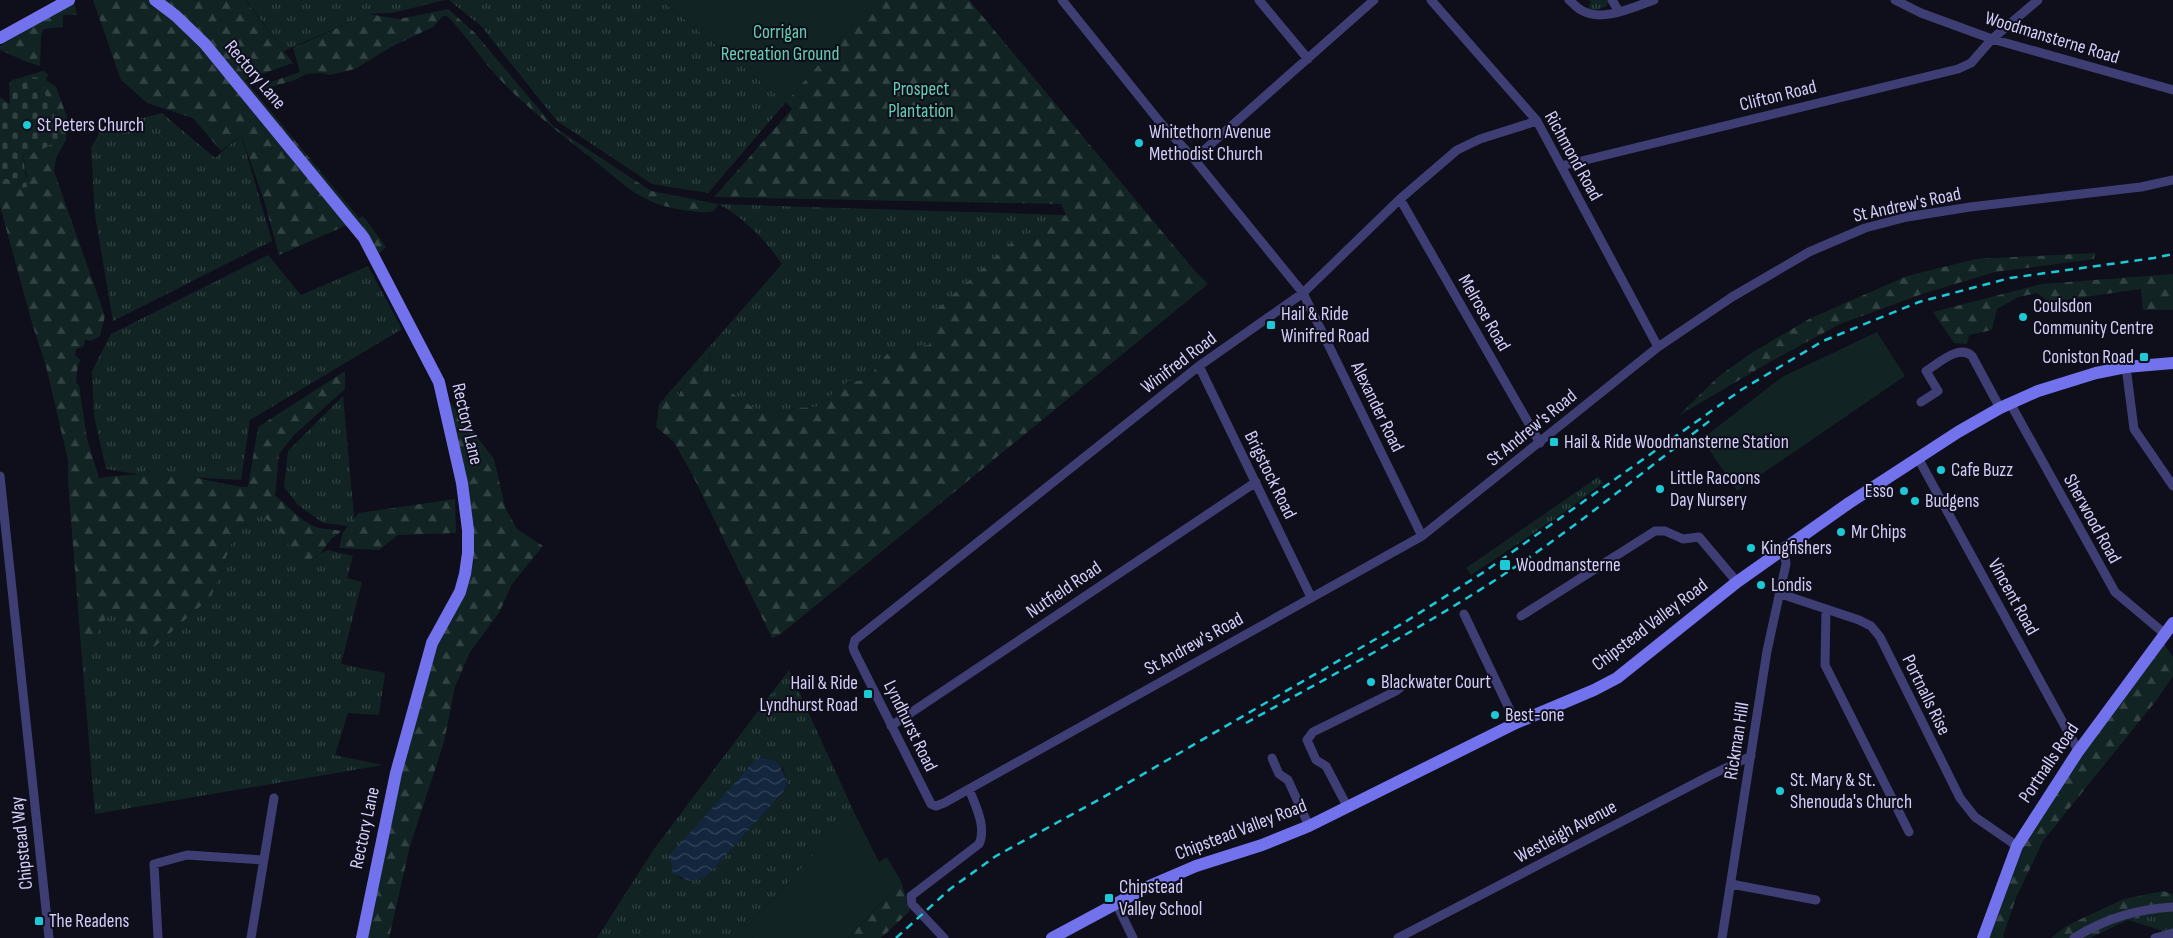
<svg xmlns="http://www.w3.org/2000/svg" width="2173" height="938" font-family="'Sofia Sans Condensed',sans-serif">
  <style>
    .grass { fill: url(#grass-tufts); fill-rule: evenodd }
    .forest { fill: url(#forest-firs) }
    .cemetery { fill: url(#cemetery-stones) }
    .green { fill: #112423 }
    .water { fill: url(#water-waves) }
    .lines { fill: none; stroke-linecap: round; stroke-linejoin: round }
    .street { stroke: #3f3e74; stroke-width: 9 }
    .secondary { stroke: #7172ec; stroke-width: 12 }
    .rail { stroke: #1cc9d6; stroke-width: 2.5; stroke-dasharray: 8 6; stroke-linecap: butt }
    .poi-dot { fill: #1cc9d6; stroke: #0f0e1b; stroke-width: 2 }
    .labels { text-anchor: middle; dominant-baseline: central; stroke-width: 4; stroke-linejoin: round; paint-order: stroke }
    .park-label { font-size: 19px; fill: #65ceb1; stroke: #0f0e1b }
    .street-label { font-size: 19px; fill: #d2cef9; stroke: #0f0e1b }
    .poi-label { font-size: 19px; fill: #d2cef9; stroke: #0f0e1b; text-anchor: start }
  </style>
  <defs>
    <pattern id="grass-tufts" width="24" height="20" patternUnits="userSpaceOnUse" patternTransform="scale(1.25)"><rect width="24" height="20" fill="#112423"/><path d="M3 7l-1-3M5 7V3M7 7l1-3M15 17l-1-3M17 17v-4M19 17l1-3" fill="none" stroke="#334344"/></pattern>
    <pattern id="forest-firs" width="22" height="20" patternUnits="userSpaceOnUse" patternTransform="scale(1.25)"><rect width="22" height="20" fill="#112423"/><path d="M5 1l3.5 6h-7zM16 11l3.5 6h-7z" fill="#334344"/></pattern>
    <pattern id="cemetery-stones" width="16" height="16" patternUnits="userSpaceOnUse" patternTransform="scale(1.25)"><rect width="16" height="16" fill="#112423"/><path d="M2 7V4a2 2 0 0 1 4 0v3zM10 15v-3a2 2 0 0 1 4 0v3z" fill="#334344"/></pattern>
    <pattern id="water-waves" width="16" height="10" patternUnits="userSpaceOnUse" patternTransform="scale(1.25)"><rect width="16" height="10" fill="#13263e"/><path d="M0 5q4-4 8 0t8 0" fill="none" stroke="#34445b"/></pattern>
  </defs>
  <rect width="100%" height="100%" fill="#0f0e1b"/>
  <path class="grass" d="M 246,0 L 445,0 L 392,13 L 368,14 L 284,51 Z
    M 449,0 L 661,0 L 786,102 L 708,193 L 652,184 L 557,121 L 481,26 Z
    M 1588,0 L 1608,0 L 1607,6 L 1594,11 L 1588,9 L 1591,2 Z
    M 162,113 L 215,158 L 241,135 L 272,241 L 113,321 L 95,215 L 91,148 L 102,128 Z
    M 718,204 L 1067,215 L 1010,244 L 929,345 L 897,348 L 887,354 L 872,373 L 860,381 L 849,381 L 816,407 L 795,408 L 782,418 L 757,410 L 708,377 L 710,351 L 688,374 L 677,397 L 670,395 L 666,396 L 782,264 C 765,240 744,217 718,204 Z
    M 268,255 L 301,295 L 368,266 L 402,329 L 250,420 L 241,480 L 137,474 L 106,469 L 94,416 L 92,371 L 111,334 Z
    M 343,396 L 355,527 L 323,523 L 298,505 L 284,487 L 288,451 Z
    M 1598,477 L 1603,483 L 1565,512 L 1471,575 L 1466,568 Z
    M 257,514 C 282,526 287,542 299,566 L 328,550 L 353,556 L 347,578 L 362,582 L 341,664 L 385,673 L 379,715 L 348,713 L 335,755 L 383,765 L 95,814 L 82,659 L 111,609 L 153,647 L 211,597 L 237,529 Z
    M 789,670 L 854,812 L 744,930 L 753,938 L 597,938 L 654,849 ZM 766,758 L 783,768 L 787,784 L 783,792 L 706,877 L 682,879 L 673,874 Z
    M 2173,913 L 2173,934 L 2128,920 Z"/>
  <path class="forest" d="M 93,0 L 245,0 L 293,63 L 245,80 L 359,218 L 363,216 L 386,247 L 378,255 L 356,221 L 279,255 L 264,200 L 241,135 L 221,151 L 193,118 L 147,103 L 121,80 Z
    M 875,0 L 969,0 L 1195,271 L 1208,284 L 781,634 L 772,638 L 692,474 L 674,442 L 656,427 L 659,405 L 666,396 L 674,395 L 678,397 L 688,374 L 710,349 L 708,377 L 757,410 L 782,418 L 795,408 L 816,407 L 849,381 L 860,381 L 872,373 L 887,354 L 897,348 L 929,345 L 937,309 L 1010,244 L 1066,215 L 1061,204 L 714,197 L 792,109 L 786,102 Z
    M 74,2 L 77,15 L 63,15 L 63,27 L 44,29 L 41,36 L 40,66 L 27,62 L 0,50 L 0,46 Z
    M 448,9 L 474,32 L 554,127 L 651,191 L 718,204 L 715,210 C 707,214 699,212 690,211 C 638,205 624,183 586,154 C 554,128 523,105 495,74 C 478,55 466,35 447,16 L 443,16 L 433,27 L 391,47 L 355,69 L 330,75 L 320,73 L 306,74 L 295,80 L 258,91 L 256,87 L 300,72 L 293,48 L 368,14 L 399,19 Z
    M 43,71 L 48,74 L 46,80 L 56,87 L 67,117 L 66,140 L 56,158 L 54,171 L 105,316 L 100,336 L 90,341 L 85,339 L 84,346 L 76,349 L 75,355 L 81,361 L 78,364 L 76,383 L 79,385 L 87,439 L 99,478 C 131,474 160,472 191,477 C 211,480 228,486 248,487 L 258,427 L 345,371 L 345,389 L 294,435 L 279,454 L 275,496 C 289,505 298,520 314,526 C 322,530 333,529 342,531 L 331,539 L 320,554 L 299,566 C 287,542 282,526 257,514 L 237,529 L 211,597 L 153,648 L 111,610 L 82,659 L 68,482 L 68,460 L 46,366 L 32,323 L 0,206 L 0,179 L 27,177 L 23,154 L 40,151 L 12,83 L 11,106 L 10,104 L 9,84 L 12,80 Z
    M 2095,253 L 2094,259 L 1995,272 L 1925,293 L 1840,324 L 1775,359 L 1678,416 L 1719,376 L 1753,352 L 1809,319 L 1907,276 L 1976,259 Z
    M 2173,274 L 2173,310 L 2143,310 L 2141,289 L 2049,302 L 2037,293 L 2018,297 L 1997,309 L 1992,330 L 1969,335 L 1967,344 L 1954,343 L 1933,312 L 2042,284 Z
    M 446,397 L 494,459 L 505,507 L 517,529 L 543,546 L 512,584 L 499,613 L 470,652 L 455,687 L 444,742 L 410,846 L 389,938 L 366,938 L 400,767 L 439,635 L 459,606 L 474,562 L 470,502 Z
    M 455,499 L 456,533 L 398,535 L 379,550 L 339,548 L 343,532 L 359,513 Z
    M 2161,640 L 2173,657 L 2173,676 L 2155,702 L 2043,841 L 2016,898 L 2003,936 L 2004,938 L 1989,938 L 2017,846 Z
    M 901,881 L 910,911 L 881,938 L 848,938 Z
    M 2163,891 L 2173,894 L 2173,913 L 2128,920 L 2090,938 L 2051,938 L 2068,925 L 2124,899 Z"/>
  <path class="cemetery" d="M 38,77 L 63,137 L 40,151 L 23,154 L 27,187 L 21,188 L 21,178 L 0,179 L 0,97 L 11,105 L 12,83 Z"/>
  <path class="green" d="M 661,0 L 875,0 L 786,102 Z
    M 1877,332 L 1905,376 L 1737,491 L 1702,439 L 1782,377 Z
    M 854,812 L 879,862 L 887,857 L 901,881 L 848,938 L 753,938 L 743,931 Z"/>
  <path class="water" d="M 757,758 C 779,758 782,766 787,784 L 783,792 L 706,877 L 690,881 L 673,874 L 670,855 Z"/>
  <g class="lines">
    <path class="street" d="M 1062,0 L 1159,121 L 1194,159 L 1303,293 L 1422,536
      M 1259,0 L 1308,59
      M 1431,0 L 1537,121 L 1658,347
      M 1569,0 C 1573,3 1577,8 1581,10 C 1602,23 1633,7 1654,0
      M 1612,0 L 1619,12
      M 1895,0 L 1921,13 L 1992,39 L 2173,90
      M 1537,121 L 1480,139 L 1457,150 L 1400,199 L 1303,293 L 1199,366 L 855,640 L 853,647 L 854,651 L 931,804 L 936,806 L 944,803 L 1422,536 L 1658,347 L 1732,297 L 1809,252 L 1865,228 L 1907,217 L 1970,207 L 2141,187 L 2173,180
      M 1194,159 L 1374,0
      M 1561,166 L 1958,69 L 1971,63 L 1992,39 L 2038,0
      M 1400,199 L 1540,443
      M 1199,366 L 1311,597
      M 2126,367 L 2134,429 L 2173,486
      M 1921,402 L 1938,391 L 1926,371 C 1939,363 1959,344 1972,356 L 2000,408
      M 2010,403 L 2115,592 L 2165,634
      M 1918,458 L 2078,750
      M 0,476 L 49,938
      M 1781,594 L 1859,620 L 1871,626 L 1880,637 L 1960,798 L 1975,817 L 2017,846
      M 1826,609 L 1825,665 L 1909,832
      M 1464,614 L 1516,723
      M 1521,616 L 1655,531 L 1665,531 L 1683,539 L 1699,537 L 1737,582
      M 891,726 L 1256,482
      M 1272,758 L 1279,774 L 1288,780 L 1309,826
      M 1347,806 L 1326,766 L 1316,760 L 1307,740 L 1313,732 L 1396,691 L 1406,683
      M 1731,884 L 1816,900
      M 1116,903 L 1133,938
      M 158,938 L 154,864 L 187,855 L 263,860
      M 251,938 L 274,798
      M 944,938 L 912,904 L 911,896 L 979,844 C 987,827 975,805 969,789
      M 1398,938 L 1711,775 L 1751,756
      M 1722,938 L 1767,651 L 1786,564 L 1785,556 L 1781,551
      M 2074,938 C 2104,919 2137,909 2173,907
      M 2155,938 L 2173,933"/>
    <path class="secondary" d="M 155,0 L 176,16 L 205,44 L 364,238 L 439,382 L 462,483 L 468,530 L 468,553 L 465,574 L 460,592 L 432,643 L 396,773 L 362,938
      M 0,38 L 69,0
      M 1052,938 L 1147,887 L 1196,866 L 1262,845 L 1309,826 L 1516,723 L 1594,690 L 1617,678 L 1737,582 L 1849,503 L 1958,432 L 2000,408 L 2038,391 L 2096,373 L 2126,367 L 2173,363
      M 1983,938 L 2017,846 L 2077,753 L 2173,623"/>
    <path class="rail" d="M 1246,723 C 1337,672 1431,624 1518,565 C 1585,520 1648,468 1712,419
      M 896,938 L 950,889 L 996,856 L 1102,798 L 1405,622 L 1484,572 L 1741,390 L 1823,341 L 1919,302 L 2010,278 L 2154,258 L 2173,254"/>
  </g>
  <g class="poi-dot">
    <circle cx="27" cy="125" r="5"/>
    <circle cx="1139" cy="143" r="5"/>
    <circle cx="2023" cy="317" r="5"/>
    <rect x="1266" y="320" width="10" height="10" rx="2.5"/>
    <rect x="2139" y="352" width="10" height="10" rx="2.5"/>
    <rect x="1549" y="437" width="10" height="10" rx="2.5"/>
    <circle cx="1941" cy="470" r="5"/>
    <circle cx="1660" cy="489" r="5"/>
    <circle cx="1904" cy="491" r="5"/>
    <circle cx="1915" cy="501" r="5"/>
    <circle cx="1841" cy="532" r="5"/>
    <circle cx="1751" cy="548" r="5"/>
    <rect x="1499" y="559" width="12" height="12" rx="2.5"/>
    <circle cx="1761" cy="585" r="5"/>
    <circle cx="1371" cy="682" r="5"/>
    <rect x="863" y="689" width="10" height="10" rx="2.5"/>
    <circle cx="1495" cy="715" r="5"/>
    <circle cx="1780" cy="791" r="5"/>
    <rect x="1104" y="893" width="10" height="10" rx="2.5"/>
    <rect x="34" y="916" width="10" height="10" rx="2.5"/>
  </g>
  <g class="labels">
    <g class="park-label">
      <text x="780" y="32">Corrigan<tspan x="780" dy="22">Recreation Ground</tspan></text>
      <text x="921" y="89">Prospect<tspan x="921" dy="22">Plantation</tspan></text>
    </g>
    <g class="street-label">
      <text transform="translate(2052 38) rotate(17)">Woodmansterne Road</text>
      <text transform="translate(255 75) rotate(50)">Rectory Lane</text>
      <text transform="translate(1778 96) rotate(-14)">Clifton Road</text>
      <text transform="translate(1573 156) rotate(61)">Richmond Road</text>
      <text transform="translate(1907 205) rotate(-12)">St Andrew's Road</text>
      <text transform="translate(1484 313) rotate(60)">Melrose Road</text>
      <text transform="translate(1179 363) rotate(-37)">Winifred Road</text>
      <text transform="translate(1377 407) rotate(64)">Alexander Road</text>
      <text transform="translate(467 424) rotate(77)">Rectory Lane</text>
      <text transform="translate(1532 428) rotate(-39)">St Andrew's Road</text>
      <text transform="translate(1270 475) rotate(64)">Brigstock Road</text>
      <text transform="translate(2092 519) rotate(61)">Sherwood Road</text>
      <text transform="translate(1064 590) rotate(-34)">Nutfield Road</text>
      <text transform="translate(2013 597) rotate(61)">Vincent Road</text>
      <text transform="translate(1650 625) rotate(-37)">Chipstead Valley Road</text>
      <text transform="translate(1194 644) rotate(-29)">St Andrew's Road</text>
      <text transform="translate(1926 695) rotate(64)">Portnalls Rise</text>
      <text transform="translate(910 726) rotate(64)">Lyndhurst Road</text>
      <text transform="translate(1737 741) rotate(-81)">Rickman Hill</text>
      <text transform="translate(2049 763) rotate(-56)">Portnalls Road</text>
      <text transform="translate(365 828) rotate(-78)">Rectory Lane</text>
      <text transform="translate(1241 830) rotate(-21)">Chipstead Valley Road</text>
      <text transform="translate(1566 832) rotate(-28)">Westleigh Avenue</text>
      <text transform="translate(22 843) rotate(-96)">Chipstead Way</text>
    </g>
    <g class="poi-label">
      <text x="37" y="125">St Peters Church</text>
      <text x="1149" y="132">Whitethorn Avenue<tspan x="1149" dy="22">Methodist Church</tspan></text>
      <text x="2033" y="306">Coulsdon<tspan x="2033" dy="22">Community Centre</tspan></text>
      <text x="1281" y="314">Hail &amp; Ride<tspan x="1281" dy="22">Winifred Road</tspan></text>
      <text x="2134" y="357" text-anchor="end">Coniston Road</text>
      <text x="1564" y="442">Hail &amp; Ride Woodmansterne Station</text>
      <text x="1951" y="470">Cafe Buzz</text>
      <text x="1670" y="478">Little Racoons<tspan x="1670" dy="22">Day Nursery</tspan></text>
      <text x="1894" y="491" text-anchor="end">Esso</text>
      <text x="1925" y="501">Budgens</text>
      <text x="1851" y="532">Mr Chips</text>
      <text x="1761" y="548">Kingfishers</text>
      <text x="1516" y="565">Woodmansterne</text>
      <text x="1771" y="585">Londis</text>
      <text x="1381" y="682">Blackwater Court</text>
      <text x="858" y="683" text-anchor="end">Hail &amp; Ride<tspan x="858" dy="22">Lyndhurst Road</tspan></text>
      <text x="1505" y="715">Best-one</text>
      <text x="1790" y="780">St. Mary &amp; St.<tspan x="1790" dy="22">Shenouda's Church</tspan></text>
      <text x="1119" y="887">Chipstead<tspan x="1119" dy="22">Valley School</tspan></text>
      <text x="49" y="921">The Readens</text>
    </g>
  </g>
</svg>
